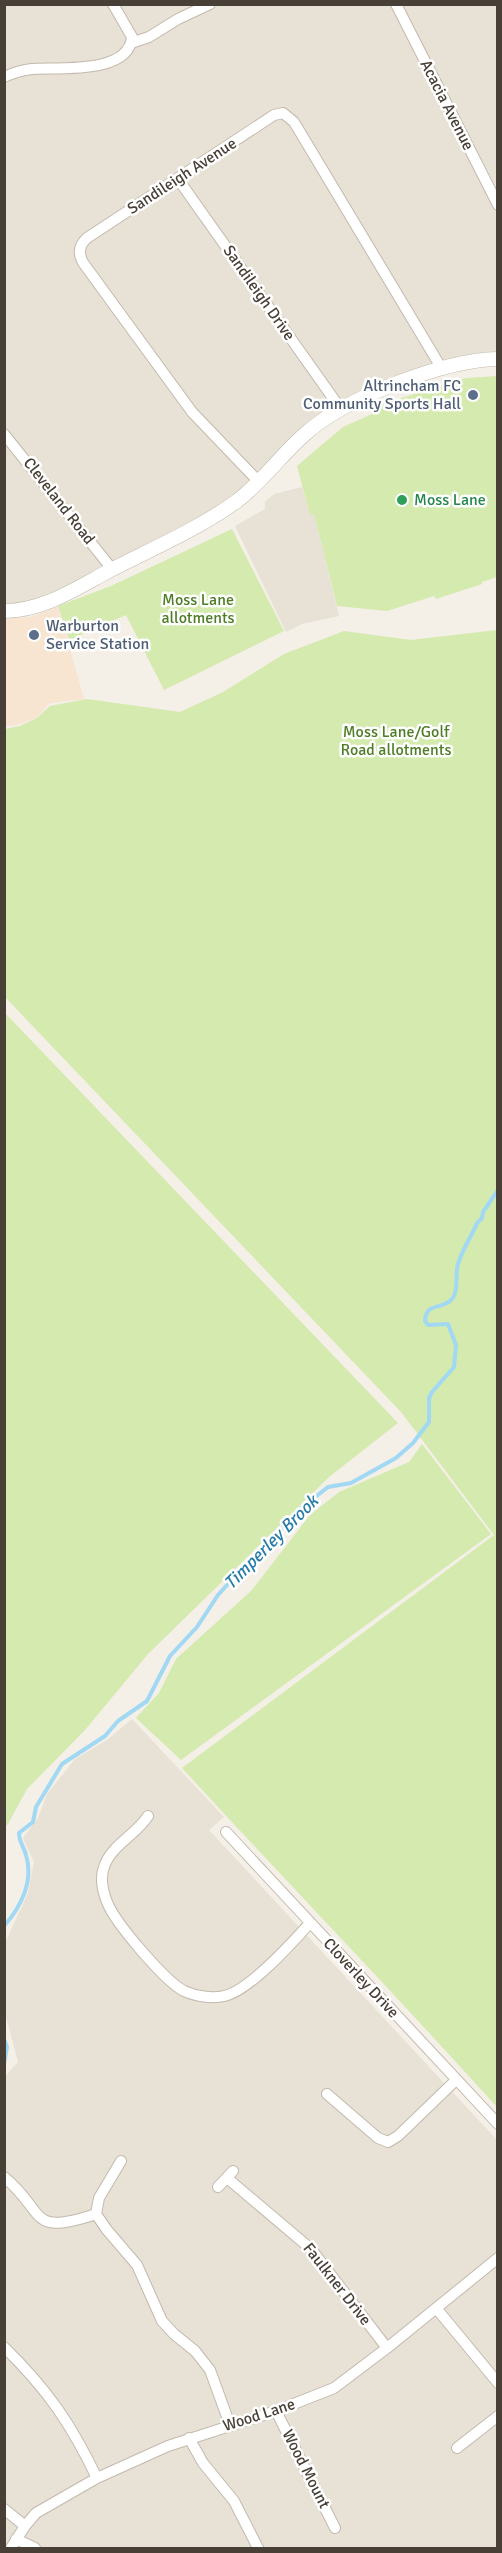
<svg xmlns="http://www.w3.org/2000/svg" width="502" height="2553" font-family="Signika,sans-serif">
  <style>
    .residential { fill: #e8e1d5 }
    .commercial { fill: #f7e4d1 }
    .green { fill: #d4eaae }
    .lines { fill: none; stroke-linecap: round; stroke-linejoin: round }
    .stream { stroke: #a1d8f4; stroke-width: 4 }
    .minor-casing { stroke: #c3b9ac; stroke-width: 12 }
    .tertiary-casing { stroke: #c3b9ac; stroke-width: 15 }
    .minor { stroke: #fff; stroke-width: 10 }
    .tertiary { stroke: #fff; stroke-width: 14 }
    .service-dot { fill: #5c6f8a; stroke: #fff; stroke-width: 2 }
    .leisure-dot { fill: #2e9e5b; stroke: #fff; stroke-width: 2 }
    .labels { text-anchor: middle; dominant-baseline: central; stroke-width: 5; stroke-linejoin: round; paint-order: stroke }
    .street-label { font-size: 16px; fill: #483f36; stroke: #fff }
    .service-label { font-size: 16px; fill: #4e5e75; stroke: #fff; text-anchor: end }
    .leisure-label { font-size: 16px; fill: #27864d; stroke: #fff; text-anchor: start }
    .park-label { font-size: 16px; fill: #4e7d26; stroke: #fff }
    .water-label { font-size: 18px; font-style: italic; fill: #277ca8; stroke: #fff }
  </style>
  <rect width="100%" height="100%" fill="#f4efe7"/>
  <path class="residential" d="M 5,5 L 396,5 L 497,205 L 497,359 L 478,361 L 340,408 L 248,492 L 54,600 L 5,611 Z
    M 398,5 L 497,5 L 497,188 Z
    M 302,487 L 310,514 L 314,514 L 339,616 L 302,624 L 286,632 L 235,526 L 265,509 L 265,502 L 274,494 Z
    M 132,1719 L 224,1817 L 209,1830 L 497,2140 L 497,2548 L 5,2548 L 4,2078 L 18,2062 L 5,2013 L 5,1943 L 28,1893 L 34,1862 L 23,1838 L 38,1818 L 47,1794 L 75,1759 L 107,1740 Z"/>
  <path class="commercial" d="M 58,607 L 84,699 L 50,703 L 36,718 L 17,725 L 5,726 L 5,619 L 30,617 Z"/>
  <path class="green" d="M 497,376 L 497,577 L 482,582 L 482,584 L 436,599 L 434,596 L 387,611 L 337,606 L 314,514 L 310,515 L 297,466 L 343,427 L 381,410 L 379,405 L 466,378 Z
    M 232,529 L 284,631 L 164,690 L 126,615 L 69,640 L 58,606 L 111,586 Z
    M 497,630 L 498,630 L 497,2107 C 393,1992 286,1881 182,1768 L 494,1535 L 401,1412 L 4,996 L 5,729 L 20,726 L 37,718 L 50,706 L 87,699 L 180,712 L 223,692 L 284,654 L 344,631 L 411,640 Z
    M 5,1013 L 398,1423 L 329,1477 L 148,1654 L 85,1730 L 27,1789 L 8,1824 L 5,1827 Z
    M 422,1444 L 491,1534 L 181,1760 L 136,1718 L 159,1693 L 176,1659 L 251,1591 L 310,1515 L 339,1492 L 409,1462 Z"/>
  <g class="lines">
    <path class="stream" d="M 4,1926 C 21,1907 34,1881 26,1855 C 24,1847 19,1842 19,1833 L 33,1822 L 36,1807 L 62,1764 L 105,1736 L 118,1721 L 147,1701 L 170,1656 L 197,1627 L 218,1595 L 235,1576 L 268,1545 L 295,1513 L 328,1487 L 351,1483 L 396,1458 L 413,1443 L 429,1422 L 429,1398 L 432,1392 L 454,1367 L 456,1345 L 448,1324 L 428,1325 L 425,1321 C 426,1302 441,1310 451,1300 C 458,1294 456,1278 457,1269 C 458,1256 472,1236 477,1223 L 482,1218 L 483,1212 L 498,1190
      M 4,2039 L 7,2047 L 4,2064"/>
    <g class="minor-casing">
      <path id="minor" d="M 396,4 L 498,205
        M 131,43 L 149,37 L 178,19 L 210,4
        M 4,77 C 13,73 22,70 32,69 C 57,67 129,75 132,37 L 113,4
        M 178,179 L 340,408
        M 4,434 L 112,569
        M 259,482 L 192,412 L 84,264 C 78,255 78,246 87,238 L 274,115 L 283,113 L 294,122 L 442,369
        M 148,1816 C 136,1835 111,1845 104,1867 C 100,1878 103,1892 107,1902 C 115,1923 165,1981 184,1991 C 195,1996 212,1999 224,1996 C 249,1991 292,1943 310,1923
        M 226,1832 L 498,2124
        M 327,2094 L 378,2138 L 388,2142 L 398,2136 L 456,2080
        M 121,2161 L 99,2198 L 96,2214 L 107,2230 L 137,2265 L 162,2321 L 174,2334 L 195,2351 L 210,2370 L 230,2425
        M 4,2177 C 47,2212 27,2237 96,2214
        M 227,2178 L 311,2249 L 387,2348
        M 218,2187 L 233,2171
        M 436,2308 L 498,2383
        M 4,2347 C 48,2390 71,2424 97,2478
        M 276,2411 L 335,2528
        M 189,2438 L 203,2463 L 234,2501 L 258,2548
        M 457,2448 L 498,2416
        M 4,2509 L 25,2526
        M 16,2539 L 35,2548
        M 11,2548 L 25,2526 L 36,2513 L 97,2478 L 168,2446 L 276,2411 L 334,2388 L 387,2348 L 498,2258"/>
    </g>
    <g class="tertiary-casing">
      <path id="tertiary" d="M 4,611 C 41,611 74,590 105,573 C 149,550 197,530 237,501 C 263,481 281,455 305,434 C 345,398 444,360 498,359"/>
    </g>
    <use href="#minor" class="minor"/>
    <use href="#tertiary" class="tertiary"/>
  </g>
  <g class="service-dot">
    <circle cx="473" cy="395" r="6"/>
    <circle cx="34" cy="635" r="6"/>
  </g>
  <circle class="leisure-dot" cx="402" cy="500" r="6"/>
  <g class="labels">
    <g class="street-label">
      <text transform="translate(447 105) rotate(63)">Acacia Avenue</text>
      <text transform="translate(182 176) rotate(-33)">Sandileigh Avenue</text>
      <text transform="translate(259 293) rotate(55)">Sandileigh Drive</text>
      <text transform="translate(59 501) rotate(52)">Cleveland Road</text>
      <text transform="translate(361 1978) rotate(47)">Cloverley Drive</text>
      <text transform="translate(337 2284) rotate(52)">Faulkner Drive</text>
      <text transform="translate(259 2415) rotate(-18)">Wood Lane</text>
      <text transform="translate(306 2469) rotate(63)">Wood Mount</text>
    </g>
    <g class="service-label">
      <text x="461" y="386">Altrincham FC<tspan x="461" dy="18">Community Sports Hall</tspan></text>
      <text x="46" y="626" text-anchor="start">Warburton<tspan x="46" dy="18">Service Station</tspan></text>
    </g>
    <g class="leisure-label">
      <text x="414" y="500">Moss Lane</text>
    </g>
    <g class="park-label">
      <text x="198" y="600">Moss Lane<tspan x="198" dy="18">allotments</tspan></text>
      <text x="396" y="732">Moss Lane/Golf<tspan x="396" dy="18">Road allotments</tspan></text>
    </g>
    <g class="water-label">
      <text transform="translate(271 1542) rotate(-45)">Timperley Brook</text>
    </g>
  </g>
  <rect width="502" height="2553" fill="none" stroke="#483f36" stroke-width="12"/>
</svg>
